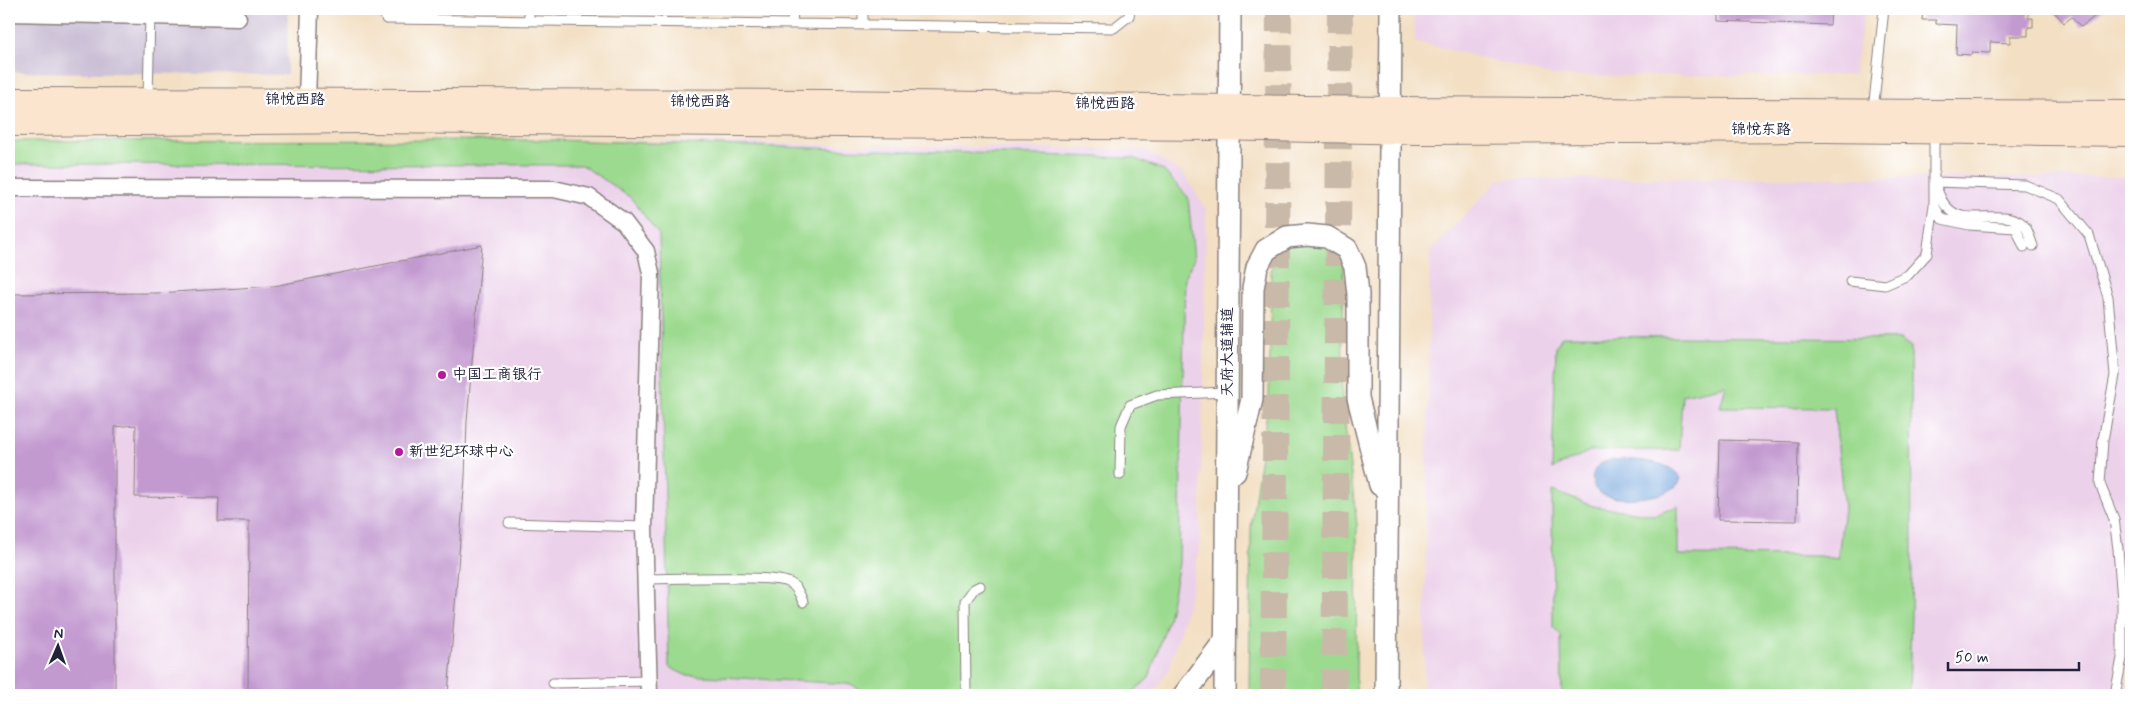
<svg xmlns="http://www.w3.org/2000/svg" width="2140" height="704" font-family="Mynerve,'LXGW WenKai TC',sans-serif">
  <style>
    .built { fill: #ecd1ea }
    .industrial { fill: #cbbfd5 }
    .green { fill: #9cda8f; stroke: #5f7e65 }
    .water { fill: #70a2db; stroke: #49628b }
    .building { fill: #c39ad0 }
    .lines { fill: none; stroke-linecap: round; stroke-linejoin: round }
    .primary-tunnel { stroke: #c9b9a8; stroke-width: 26; stroke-dasharray: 26 13; stroke-linecap: butt }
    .service-casing { stroke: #8a807f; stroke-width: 11 }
    .minor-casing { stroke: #8a807f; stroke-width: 19 }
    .tertiary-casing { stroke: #8a807f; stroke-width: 24 }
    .secondary-casing { stroke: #8a807f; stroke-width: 26 }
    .service { stroke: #fff; stroke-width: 9 }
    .minor { stroke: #fff; stroke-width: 16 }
    .tertiary { stroke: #fff; stroke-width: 21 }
    .secondary { stroke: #fce5cf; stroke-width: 24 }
    .poi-dot { fill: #b5179e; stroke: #fff; stroke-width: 2 }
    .labels { text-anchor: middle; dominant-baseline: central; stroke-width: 4.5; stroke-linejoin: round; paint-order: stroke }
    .street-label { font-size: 15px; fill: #22223b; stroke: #fff }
    .poi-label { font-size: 15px; fill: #22223b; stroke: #fff; text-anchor: start }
  </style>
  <rect width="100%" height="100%" fill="#fff"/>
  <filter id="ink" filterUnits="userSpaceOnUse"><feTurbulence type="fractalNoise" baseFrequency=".02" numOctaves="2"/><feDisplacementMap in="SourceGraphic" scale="10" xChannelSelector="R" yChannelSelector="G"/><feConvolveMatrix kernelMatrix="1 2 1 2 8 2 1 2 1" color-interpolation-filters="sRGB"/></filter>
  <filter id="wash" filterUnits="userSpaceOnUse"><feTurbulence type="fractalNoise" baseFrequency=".0096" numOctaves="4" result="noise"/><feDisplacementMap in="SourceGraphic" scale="20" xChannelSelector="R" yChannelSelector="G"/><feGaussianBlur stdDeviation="1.12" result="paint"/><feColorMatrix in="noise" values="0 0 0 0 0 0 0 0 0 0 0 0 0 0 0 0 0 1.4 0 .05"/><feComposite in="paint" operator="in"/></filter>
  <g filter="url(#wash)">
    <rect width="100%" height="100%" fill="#f3dfc3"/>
    <path class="built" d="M 1414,9 L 1865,9 L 1853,75 L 1554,76 L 1415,41 Z
      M 555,140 L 1145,150 L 1184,174 L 1206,209 L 1200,544 L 1190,595 L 1169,669 L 1152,695 L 9,695 L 9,141 Z
      M 2131,177 L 2131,430 L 2126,695 L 1424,695 L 1430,252 L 1499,179 Z"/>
    <path class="industrial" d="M 9,9 L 288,9 L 287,75 L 9,72 Z"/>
    <path class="green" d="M 555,140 L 1133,158 L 1163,170 L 1188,197 L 1194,259 L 1185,277 L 1179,563 L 1168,620 L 1149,678 L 1130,695 L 867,695 L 851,684 L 685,675 L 669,667 L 659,235 L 631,198 L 582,165 L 9,164 L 9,141 Z
      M 1287,243 L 1331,246 L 1344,263 L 1342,400 L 1357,525 L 1356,695 L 1249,695 L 1251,527 L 1269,397 L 1271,272 L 1274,256 Z
      M 1562,336 L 1900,339 L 1911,347 L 1912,572 L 1909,695 L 1562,695 L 1561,635 L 1553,627 L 1552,491 L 1593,506 L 1655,515 L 1678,506 L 1678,555 L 1820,556 L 1838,559 L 1844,507 L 1834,408 L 1720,407 L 1726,386 L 1682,395 L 1679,450 L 1590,451 L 1552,469 L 1556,347 Z"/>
    <path class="water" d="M 1624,459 C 1644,461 1669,461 1681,478 C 1677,499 1620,502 1603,495 C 1591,490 1589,474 1598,466 C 1605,459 1616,460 1624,459 Z"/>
    <g id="blocks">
      <path class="building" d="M 806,9 L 852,9 L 852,14 L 806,14 Z
        M 1718,9 L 1831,9 L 1830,25 L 1718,21 Z
        M 1923,9 L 2029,9 L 2028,18 L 2033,18 L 2033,27 L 2028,27 L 2028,36 L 2010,36 L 2010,43 L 1990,42 L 1990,53 L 1972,52 L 1971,55 L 1956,54 L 1957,25 L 1936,24 L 1936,20 L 1922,20 Z
        M 2052,9 L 2104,9 L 2081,27 L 2072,17 L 2064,23 Z
        M 482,245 L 467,421 L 465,477 L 448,695 L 248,695 L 249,521 L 218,521 L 219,498 L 135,497 L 136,425 L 115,427 L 115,695 L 9,695 L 9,294 L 157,293 L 274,286 Z
        M 1720,440 L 1798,442 L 1797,521 L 1718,520 Z"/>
    </g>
  </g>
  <g filter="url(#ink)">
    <use href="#blocks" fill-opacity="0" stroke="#8a807f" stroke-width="1"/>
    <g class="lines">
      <path class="primary-tunnel" d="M 1273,695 L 1279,9
        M 1334,695 L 1340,9"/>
      <g class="service-casing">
        <path id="service" d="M 380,9 L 386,19 L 1114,28 L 1129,16 L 1130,9
          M 529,21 L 529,9
          M 792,24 L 793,9
          M 863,25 L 863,9
          M 148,98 L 150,14
          M 1873,111 L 1884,9
          M 1934,132 L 1934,205 L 1942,219 L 1969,225 L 2016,228 L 2024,247
          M 1934,182 L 2025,185 L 2059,199 L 2089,235 L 2108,297 L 2115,375 L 2103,440 L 2100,484 L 2114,519 L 2118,549 L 2122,601 L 2122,658 L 2115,695
          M 1936,187 C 1940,196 1942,204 1950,210 C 1968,227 2011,205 2026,228 C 2029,233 2031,241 2033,246
          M 1850,281 L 1885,285 L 1908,275 L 1927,254 L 1934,205
          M 1120,475 L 1121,426 L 1130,405 L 1157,395 L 1227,392
          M 509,523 L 644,527
          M 646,579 C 668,579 777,574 790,583 C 797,587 800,594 803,602
          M 553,683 L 649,681
          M 966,695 L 965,601 L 974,589 L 980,586"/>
      </g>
      <g class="minor-casing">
        <path id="minor" d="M 9,13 L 238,18
          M 307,100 L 310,9
          M 9,188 L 554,189 L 589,197 L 624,222 L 646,251 L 651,273 L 644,527 L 649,695"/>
      </g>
      <g class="tertiary-casing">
        <path id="tertiary" d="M 1235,472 L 1252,399 L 1253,288 L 1257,267 L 1266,250 L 1287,237 L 1307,235 L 1327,237 L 1347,249 L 1355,267 L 1358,294 L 1358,398 L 1380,485
          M 1184,695 L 1225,640
          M 1225,695 L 1230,9
          M 1386,695 L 1391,9"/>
      </g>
      <g class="secondary-casing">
        <path id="secondary" d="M 9,100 L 827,102 L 1391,109 L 2131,113
          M 9,124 L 367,121 L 1210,128 L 1420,132 L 1824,130 L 2131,134"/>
      </g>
      <use href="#service" class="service"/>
      <use href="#minor" class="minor"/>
      <use href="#tertiary" class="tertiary"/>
      <use href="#secondary" class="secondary"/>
    </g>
  </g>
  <g class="poi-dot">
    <circle cx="442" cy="375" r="5"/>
    <circle cx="399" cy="452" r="5"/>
  </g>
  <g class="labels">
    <g class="street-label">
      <text x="295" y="100">锦悦西路</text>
      <text x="700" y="102">锦悦西路</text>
      <text x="1105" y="104">锦悦西路</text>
      <text x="1761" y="130">锦悦东路</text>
      <text transform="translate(1228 352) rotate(-90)">天府大道辅道</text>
    </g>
    <g class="poi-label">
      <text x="452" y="375">中国工商银行</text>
      <text x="409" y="452">新世纪环球中心</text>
    </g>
  </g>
  <rect width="2140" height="704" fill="none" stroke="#fff" stroke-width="30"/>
  <g transform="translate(58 646) rotate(2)" stroke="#ffffff" stroke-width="4" paint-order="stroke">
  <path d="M0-4L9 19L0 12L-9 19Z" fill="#22223b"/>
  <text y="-8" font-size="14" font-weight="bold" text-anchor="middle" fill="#22223b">N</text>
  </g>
  <path d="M1948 662v8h131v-8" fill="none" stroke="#22223b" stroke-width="2.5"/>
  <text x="1955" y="662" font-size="15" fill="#22223b" stroke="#ffffff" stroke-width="4" paint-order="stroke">50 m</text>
</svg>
